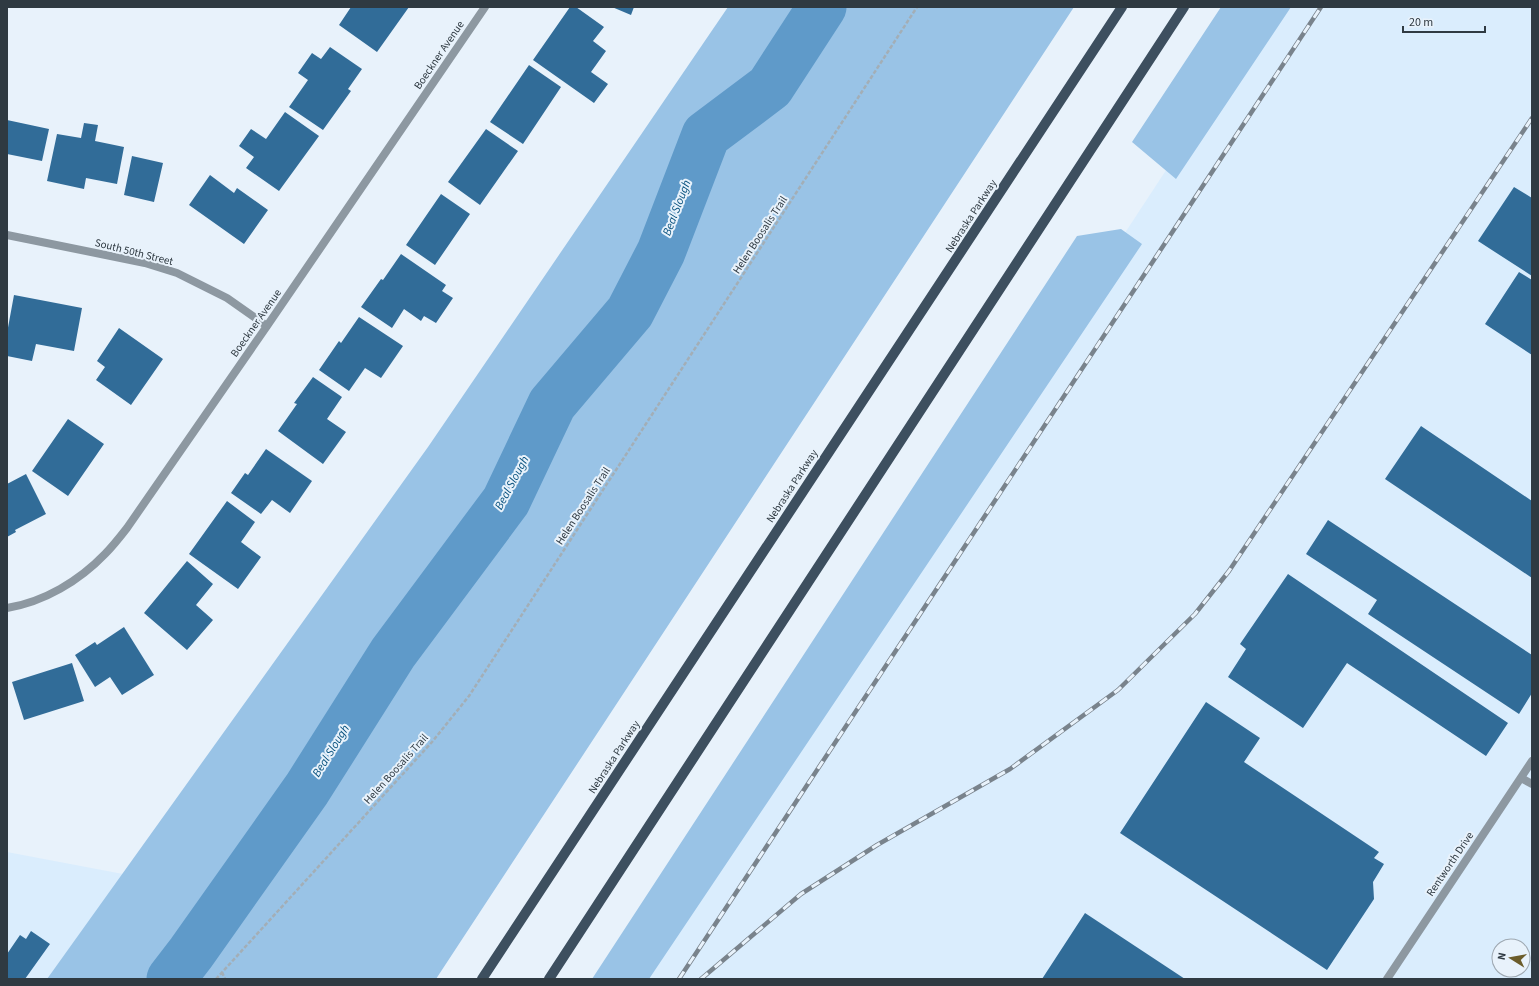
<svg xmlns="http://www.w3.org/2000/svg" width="1539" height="986" font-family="'Source Sans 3',sans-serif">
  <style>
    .built { fill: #daedfd; fill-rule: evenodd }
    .green { fill: #99c3e6 }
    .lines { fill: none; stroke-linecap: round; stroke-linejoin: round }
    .river { stroke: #5f9ac9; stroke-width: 49 }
    .building { fill: #316c98 }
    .path { stroke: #a3aeb6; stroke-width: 2.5; stroke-dasharray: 4 2; stroke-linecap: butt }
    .street { stroke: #8d98a1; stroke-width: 8 }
    .primary { stroke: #3d4f5f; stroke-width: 10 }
    .rail-casing { stroke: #79838c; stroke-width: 4.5 }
    .rail { stroke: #e8f2fb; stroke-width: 3; stroke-dasharray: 9; stroke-linecap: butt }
    .labels { text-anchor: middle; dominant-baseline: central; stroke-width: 4; stroke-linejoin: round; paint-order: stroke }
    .street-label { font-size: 11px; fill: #2f3a42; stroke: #e8f2fb }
    .water-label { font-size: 12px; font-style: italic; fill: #06507d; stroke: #e8f2fb }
  </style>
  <rect width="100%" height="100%" fill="#e8f2fb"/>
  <path class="built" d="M 1273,7 L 1532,7 L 1532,979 L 636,979 ZM 1499,946 L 1523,946 L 1523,970 L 1499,970 Z
    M 7,852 L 123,874 L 47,979 L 7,979 Z"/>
  <path class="green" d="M 728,7 L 1074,7 L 436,979 L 47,979 L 428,447 Z
    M 1221,7 L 1291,7 L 1176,179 L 1132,142 Z
    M 1121,229 L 1142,244 L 649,979 L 592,979 L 1077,236 Z"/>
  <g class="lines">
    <path class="river" d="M 171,979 L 191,953 L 307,789 L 393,653 L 506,501 L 552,404 L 630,312 L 661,252 L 706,135 L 770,87 L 822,7"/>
  </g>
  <path class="building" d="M 351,7 L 409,7 L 377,52 L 339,25 Z
    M 570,7 L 576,7 L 604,27 L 593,41 L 606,51 L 591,72 L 608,84 L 594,103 L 533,60 Z
    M 612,7 L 634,7 L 631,15 Z
    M 330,47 L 362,69 L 348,89 L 351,91 L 323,130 L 289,107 L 308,80 L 298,73 L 312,53 L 321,59 Z
    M 529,65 L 561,87 L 523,144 L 490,122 Z
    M 285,112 L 319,136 L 279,191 L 246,168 L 254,157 L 239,146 L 251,129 L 266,139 Z
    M 7,120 L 49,129 L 42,161 L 7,154 Z
    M 84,123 L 98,125 L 95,141 L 124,147 L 117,184 L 86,178 L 84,189 L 47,181 L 57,134 L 81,138 Z
    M 486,129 L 518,151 L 480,205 L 448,182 Z
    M 132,156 L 163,163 L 154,202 L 124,195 Z
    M 210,175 L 234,193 L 237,188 L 268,210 L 244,244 L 189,205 Z
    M 1514,187 L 1532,198 L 1532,276 L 1478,241 Z
    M 441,194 L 470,214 L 435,265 L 406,245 Z
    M 401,254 L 446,285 L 442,291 L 453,298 L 436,323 L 424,316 L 421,321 L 404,309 L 392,328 L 361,307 L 381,279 L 383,280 Z
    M 1519,272 L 1532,280 L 1532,355 L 1485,324 Z
    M 14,295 L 82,308 L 74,351 L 36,344 L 32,361 L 7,356 L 7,333 Z
    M 359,317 L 403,346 L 381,378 L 365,368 L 349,391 L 319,370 L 339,341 L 341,343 Z
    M 119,328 L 163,359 L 131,405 L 96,380 L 105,367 L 97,361 Z
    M 313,377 L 342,397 L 327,419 L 346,432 L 323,464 L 278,431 L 297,404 L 294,403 Z
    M 68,419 L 104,444 L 68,496 L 32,471 Z
    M 1421,426 L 1532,501 L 1532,578 L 1385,479 Z
    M 266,449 L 312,481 L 290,513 L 272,500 L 261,514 L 231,493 L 245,473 L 248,475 Z
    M 26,474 L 46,514 L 15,530 L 16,532 L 7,537 L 7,484 Z
    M 227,501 L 255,522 L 241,542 L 261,557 L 238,589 L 189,554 Z
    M 1328,520 L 1532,655 L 1532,693 L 1519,714 L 1368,614 L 1377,600 L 1306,554 Z
    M 187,561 L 213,584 L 196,605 L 213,620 L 187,650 L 144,613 Z
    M 1288,574 L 1508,723 L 1486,756 L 1347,663 L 1303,728 L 1228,677 L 1246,649 L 1240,644 Z
    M 124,627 L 154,675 L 122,695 L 110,677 L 95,687 L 75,655 L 95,642 L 97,645 Z
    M 72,663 L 84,701 L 24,720 L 12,682 Z
    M 1206,702 L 1260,738 L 1244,762 L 1379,852 L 1374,858 L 1384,864 L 1373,882 L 1374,899 L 1327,970 L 1120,833 Z
    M 1085,913 L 1185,979 L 1042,979 Z
    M 31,931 L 50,944 L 25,979 L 7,979 L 7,954 L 20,935 L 26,939 Z"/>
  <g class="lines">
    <path class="path" d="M 222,972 L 225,979
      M 216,979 L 432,742 L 469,696 L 917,7"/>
    <path class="street" d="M 7,235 L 145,263 L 177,273 L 227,298 L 267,326
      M 7,608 C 44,602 79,581 105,554 C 113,546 120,537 127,528 L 267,326 L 485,7
      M 1521,778 L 1532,784
      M 1387,979 L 1532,761"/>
    <path class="primary" d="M 482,979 L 1122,7
      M 549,979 L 1184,7"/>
    <g class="rail-casing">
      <path id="rail" d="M 679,979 L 1321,7
        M 701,979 L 801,894 L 877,845 L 1010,769 L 1118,690 L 1195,614 L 1229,571 L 1532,118"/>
    </g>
    <use href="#rail" class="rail"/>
  </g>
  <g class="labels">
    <g class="street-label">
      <text transform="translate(439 55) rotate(-56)">Boeckner Avenue</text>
      <text transform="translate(971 216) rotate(-57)">Nebraska Parkway</text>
      <text transform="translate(760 235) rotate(-57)">Helen Boosalis Trail</text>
      <text transform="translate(134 252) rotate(14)">South 50th Street</text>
      <text transform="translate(256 323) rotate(-55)">Boeckner Avenue</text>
      <text transform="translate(792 486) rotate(-57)">Nebraska Parkway</text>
      <text transform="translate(583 506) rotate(-57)">Helen Boosalis Trail</text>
      <text transform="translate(614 757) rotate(-57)">Nebraska Parkway</text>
      <text transform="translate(396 769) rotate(-48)">Helen Boosalis Trail</text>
      <text transform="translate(1450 864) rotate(-56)">Rentworth Drive</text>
    </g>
    <g class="water-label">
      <text transform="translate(677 208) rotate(-69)">Beal Slough</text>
      <text transform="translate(512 483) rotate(-62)">Beal Slough</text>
      <text transform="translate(331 751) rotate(-58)">Beal Slough</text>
    </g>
  </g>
  <rect width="1539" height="986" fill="none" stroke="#2f3a42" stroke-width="16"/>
  <g transform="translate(1511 958) rotate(281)"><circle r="19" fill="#e8f2fb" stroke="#9ea8b1"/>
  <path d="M0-3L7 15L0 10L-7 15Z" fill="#6b5c2a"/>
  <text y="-6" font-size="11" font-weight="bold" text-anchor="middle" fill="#2f3a42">N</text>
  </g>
  <path d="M1403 26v6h82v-6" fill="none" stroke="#2f3a42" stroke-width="2"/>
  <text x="1409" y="26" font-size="12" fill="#2f3a42" stroke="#e8f2fb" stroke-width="3" paint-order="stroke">20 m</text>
</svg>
